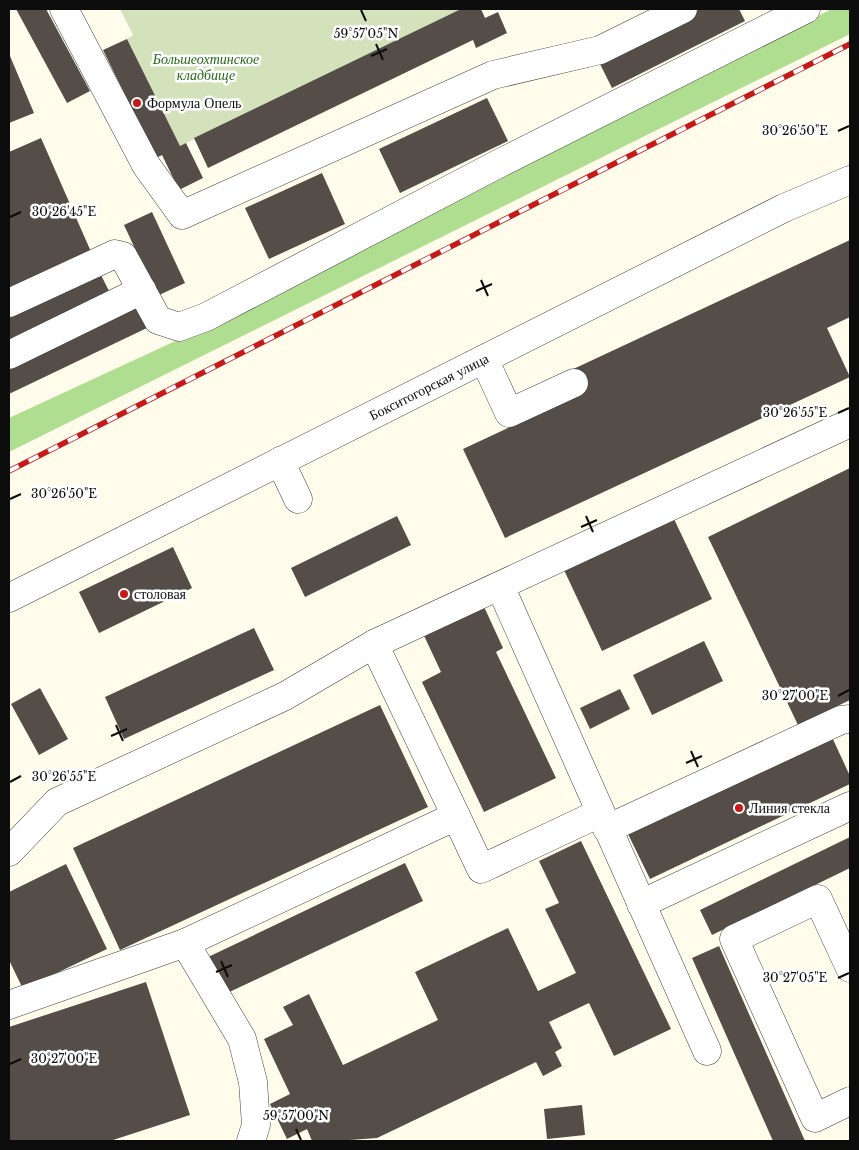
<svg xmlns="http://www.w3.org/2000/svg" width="859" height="1150" font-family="'Libre Baskerville',serif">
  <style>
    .forest { fill: #b0de90 }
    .cemetery { fill: #d4e2bb }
    .building { fill: #554d47 }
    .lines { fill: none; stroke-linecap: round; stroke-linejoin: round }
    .minor-casing { stroke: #3f3f3f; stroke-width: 29 }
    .minor { stroke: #fff; stroke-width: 28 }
    .rail-casing { stroke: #c61a1a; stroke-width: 5.5 }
    .rail { stroke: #fff; stroke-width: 4; stroke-dasharray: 11; stroke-linecap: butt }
    .ticks { fill: none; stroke: #0c0c0c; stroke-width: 2 }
    .poi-dot { fill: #c61a1a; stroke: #fff; stroke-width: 2 }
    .labels { text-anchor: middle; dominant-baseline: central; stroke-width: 5; stroke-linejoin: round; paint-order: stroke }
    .park-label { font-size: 14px; font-style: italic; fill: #256818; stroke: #fff }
    .poi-label { font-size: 14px; fill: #0c0c0c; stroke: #fff; text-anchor: start }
    .street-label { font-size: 14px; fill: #0c0c0c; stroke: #fff }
    .ticks-label { font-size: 12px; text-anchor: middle; fill: #0c0c0c; stroke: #fff; stroke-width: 5; stroke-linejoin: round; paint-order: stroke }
  </style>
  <rect width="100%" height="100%" fill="#fffceb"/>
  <path class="forest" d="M 832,9 L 850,9 L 850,34 L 9,452 L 9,418 L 236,313 L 491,180 Z"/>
  <path class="cemetery" d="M 120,9 L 461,9 L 180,146 L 127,39 L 133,35 Z"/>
  <path class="building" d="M 16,9 L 46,9 L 90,91 L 67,103 Z
    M 461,9 L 481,9 L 485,18 L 498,12 L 507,33 L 476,48 L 473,40 L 208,168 L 194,138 Z
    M 700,9 L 739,9 L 745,21 L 612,88 L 598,60 Z
    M 127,39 L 180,146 L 186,143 L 203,178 L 179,190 L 162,155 L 156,158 L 103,50 Z
    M 9,56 L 10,56 L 34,113 L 9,123 Z
    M 487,98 L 508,141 L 400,193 L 379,149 Z
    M 41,138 L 92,254 L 9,291 L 9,152 Z
    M 322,173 L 345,224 L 269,259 L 245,208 Z
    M 152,212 L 185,283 L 157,296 L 124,225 Z
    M 850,240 L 850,317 L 827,328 L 850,377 L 505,538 L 463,449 L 580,394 L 569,371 Z
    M 100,273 L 110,293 L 9,343 L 9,318 Z
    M 137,304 L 149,327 L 9,394 L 9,365 Z
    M 850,468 L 850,700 L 798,725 L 708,537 Z
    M 397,516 L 411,545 L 305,597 L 291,568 Z
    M 674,519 L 712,599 L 602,651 L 564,570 Z
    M 173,547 L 192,588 L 99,633 L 79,592 Z
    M 480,598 L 503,648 L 496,652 L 556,778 L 484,812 L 422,682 L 441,672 L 420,627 Z
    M 254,628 L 274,670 L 124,739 L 105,697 Z
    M 704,641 L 723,681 L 652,715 L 633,675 Z
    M 40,688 L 68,739 L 39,755 L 11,704 Z
    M 620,689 L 630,709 L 590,729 L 580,708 Z
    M 380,705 L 428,807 L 120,950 L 73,848 Z
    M 831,735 L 850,776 L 850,784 L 650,879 L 627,832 Z
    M 850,837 L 850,868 L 712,935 L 700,910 Z
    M 581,841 L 671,1029 L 614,1056 L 589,1003 L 549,1022 L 562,1048 L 555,1052 L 562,1066 L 543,1076 L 536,1062 L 377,1138 L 336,1141 L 312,1141 L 307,1129 L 287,1139 L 270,1104 L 290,1094 L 264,1039 L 293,1025 L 283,1007 L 309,994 L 343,1065 L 438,1020 L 415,972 L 508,928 L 538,991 L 576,973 L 545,909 L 559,903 L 539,861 Z
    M 405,863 L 423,901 L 223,995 L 206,958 Z
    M 66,864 L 107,949 L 23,989 L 9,960 L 9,892 Z
    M 719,946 L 805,1141 L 773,1141 L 692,958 Z
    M 146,982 L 190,1115 L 110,1141 L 9,1141 L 9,1027 Z
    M 582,1105 L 585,1135 L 547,1139 L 544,1109 Z"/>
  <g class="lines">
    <g class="minor-casing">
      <g id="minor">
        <path d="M 64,9 L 146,165 L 182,215 L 493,75 L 600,50 L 683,9"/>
        <path d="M 9,303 L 115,254 L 123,256 L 158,320 L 179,327 L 206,317 L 500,163 L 806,9"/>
        <path d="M 9,355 L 142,290"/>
        <path d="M 484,359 L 509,413 L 574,383"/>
        <path d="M 280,461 L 298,499"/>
        <path d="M 500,586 L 707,1051"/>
        <path id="s1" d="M 9,598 L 784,208 L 850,180"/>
        <path d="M 456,816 L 481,869 L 600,813"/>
        <path d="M 607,829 L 841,720 L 850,719"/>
        <path d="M 9,852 L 57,802 L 285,696 L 374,644 L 850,423"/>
        <path d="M 641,904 L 850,806"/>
        <path d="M 185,943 L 242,1039 L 253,1082 L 256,1125 L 251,1141"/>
        <path d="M 850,968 L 818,899 L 734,939 L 815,1118 L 850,1101"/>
        <path d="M 9,1005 L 185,943 L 456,816 L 374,644"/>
      </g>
    </g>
    <use href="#minor" class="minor"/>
    <g class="rail-casing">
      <path id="rail" d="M 9,471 L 850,44"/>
    </g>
    <use href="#rail" class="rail"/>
  </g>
  <path class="ticks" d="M 361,10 L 366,21M 376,44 L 383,60M 371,56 L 387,49M 838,131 L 849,126M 10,217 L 21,212M 481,280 L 488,296M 476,291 L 492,284M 838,413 L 849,408M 10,499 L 21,494M 586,516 L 593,532M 581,527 L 597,520M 838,696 L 849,690M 116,725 L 123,741M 111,736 L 127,729M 691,751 L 698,767M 686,763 L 702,756M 10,782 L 21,776M 221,961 L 228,977M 216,972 L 232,965M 838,978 L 849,973M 10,1064 L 21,1059M 296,1129 L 301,1140"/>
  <g class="poi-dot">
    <circle cx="137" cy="103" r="5"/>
    <circle cx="124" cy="594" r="5"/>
    <circle cx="739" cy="808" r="5"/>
  </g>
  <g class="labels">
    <g class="park-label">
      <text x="206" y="59">Большеохтинское<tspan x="206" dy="16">кладбище</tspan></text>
    </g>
    <g class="poi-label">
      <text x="147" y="103">Формула Опель</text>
      <text x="134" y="594">столовая</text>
      <text x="749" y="808">Линия стекла</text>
    </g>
    <g class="street-label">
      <text stroke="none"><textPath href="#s1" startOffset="470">Бокситогорская улица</textPath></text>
    </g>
  </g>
  <g class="ticks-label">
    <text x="366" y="38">59°57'05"N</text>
    <text x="795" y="135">30°26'50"E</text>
    <text x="64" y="216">30°26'45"E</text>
    <text x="795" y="417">30°26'55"E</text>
    <text x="64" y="498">30°26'50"E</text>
    <text x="795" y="700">30°27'00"E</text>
    <text x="64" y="781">30°26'55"E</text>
    <text x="795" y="982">30°27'05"E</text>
    <text x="64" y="1063">30°27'00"E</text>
    <text x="296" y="1120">59°57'00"N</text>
  </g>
  <rect width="859" height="1150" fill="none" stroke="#0c0c0c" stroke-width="20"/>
</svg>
